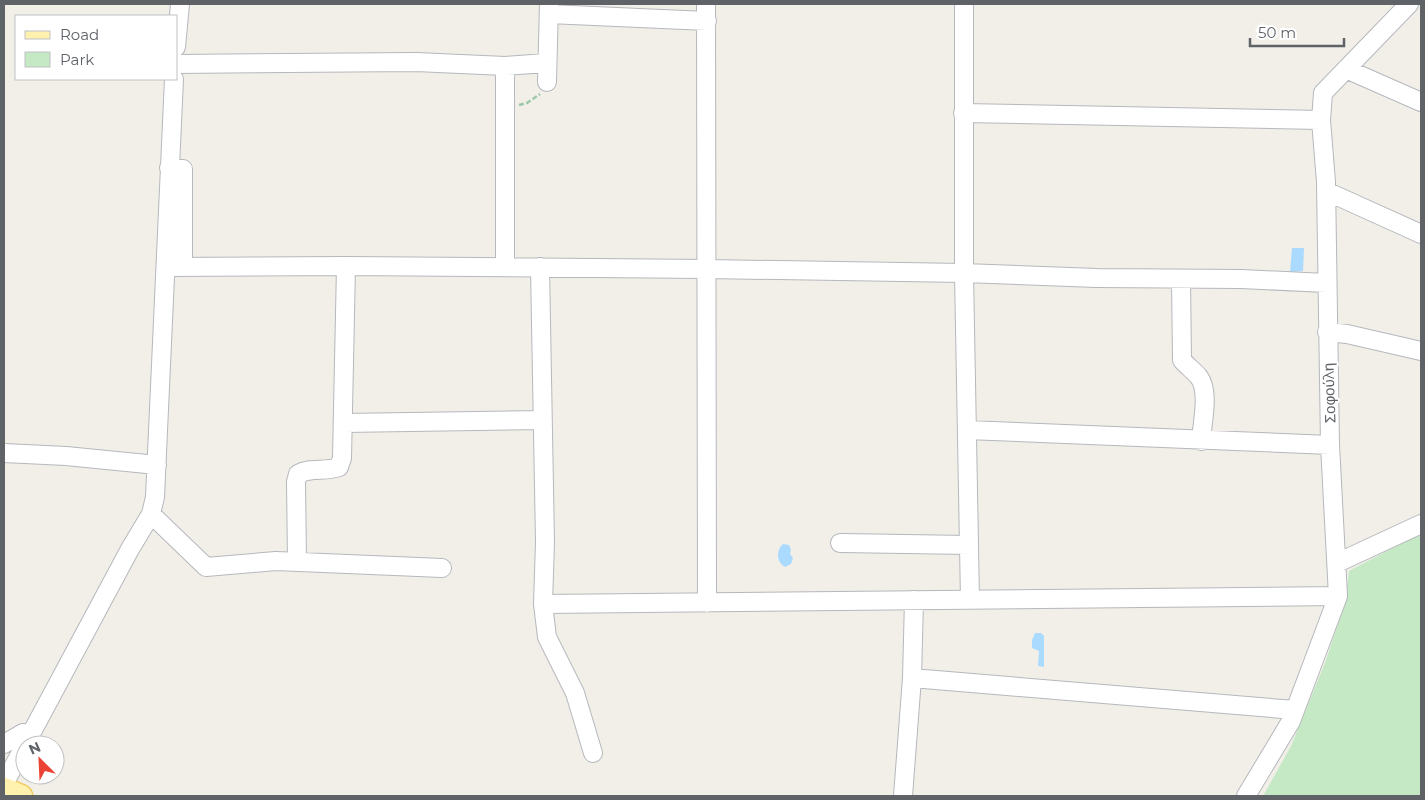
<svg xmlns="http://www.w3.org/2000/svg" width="1425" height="800" font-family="Montserrat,sans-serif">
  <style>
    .green { fill: #c5e8c5 }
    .water { fill: #aadaff }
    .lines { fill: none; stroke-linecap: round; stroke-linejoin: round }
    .minor-casing { stroke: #b5b8bc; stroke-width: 20 }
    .major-casing { stroke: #f2c960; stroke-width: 25 }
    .path { stroke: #9cc7a9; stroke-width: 2.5; stroke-dasharray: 5 2.5; stroke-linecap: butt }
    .minor { stroke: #fff; stroke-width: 18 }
    .major { stroke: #fff2af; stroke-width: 22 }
    .labels { text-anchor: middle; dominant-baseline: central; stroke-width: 4; stroke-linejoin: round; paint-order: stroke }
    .street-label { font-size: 15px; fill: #5f6368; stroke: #fff }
  </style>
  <rect width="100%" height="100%" fill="#f1efe8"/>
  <path class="green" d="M 1421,533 L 1421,796 L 1263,796 L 1291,746 L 1325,663 L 1345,603 L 1349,571 Z"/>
  <path class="water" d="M 1292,248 L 1304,248 L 1303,271 L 1290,272 Z
    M 783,544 L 789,545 L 791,550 L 790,554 L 793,558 L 791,564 L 785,567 C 776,562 776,550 783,544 Z
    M 1035,633 L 1041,633 L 1044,636 L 1044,667 L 1038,666 L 1039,651 L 1032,648 L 1032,640 Z"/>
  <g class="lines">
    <g class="minor-casing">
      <path id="minor" d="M 706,4 L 707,603
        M 964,4 L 964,273 L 970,600
        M 549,14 L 707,21
        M 176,47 L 180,4
        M 176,64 L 416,62 L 505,66 L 546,63
        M 1346,69 L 1421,102
        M 547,82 L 549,4
        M 963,113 L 1321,120
        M 169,168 L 183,169 L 183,267
        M 1326,191 L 1421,234
        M 505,266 L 505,66
        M 166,267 L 346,266 L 707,269 L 964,273 L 1097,278 L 1241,279 L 1326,283
        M 540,267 L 545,542 L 543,604 L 547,637 L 575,693 L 593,753
        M 1181,279 L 1182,360 C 1187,366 1194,371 1199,377 C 1210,392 1202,423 1201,441
        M 1327,332 L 1347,334 L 1421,351
        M 343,423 L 542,420
        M 967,430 L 1330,445
        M 4,453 L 66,456 L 157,465
        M 151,514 L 206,567 L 276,561 L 442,568
        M 840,543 L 969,545
        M 297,562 L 296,482 L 298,474 C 310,467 326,472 339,467 L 342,458 L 346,266
        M 1337,563 L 1421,524
        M 543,604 L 1338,596
        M 912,678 L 1295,710
        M 4,744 L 23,733 L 31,734
        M 25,745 L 130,549 L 151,514 L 155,497 L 174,79
        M 4,784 L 25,745
        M 903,796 L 912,678 L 914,600
        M 1246,796 L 1291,721 L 1338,596 L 1330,445 L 1326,182 L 1321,120 L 1323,93 L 1409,4"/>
    </g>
    <g class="major-casing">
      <path id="major" d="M 4,789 L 21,796"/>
    </g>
    <path class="path" d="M 519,105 L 527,103 L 540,94"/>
    <use href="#minor" class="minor"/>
    <use href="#major" class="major"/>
  </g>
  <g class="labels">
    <g class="street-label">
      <text transform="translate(1329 393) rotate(-92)">Σοφούλη</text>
    </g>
  </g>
  <rect width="1425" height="800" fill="none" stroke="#5f6368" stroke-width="10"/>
  <rect x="15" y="15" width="162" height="65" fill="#ffffff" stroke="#bfc1c3"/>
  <rect x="25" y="31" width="25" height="8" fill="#fff2af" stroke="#bfc1c3"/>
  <text x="60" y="40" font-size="15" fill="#5f6368">Road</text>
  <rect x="25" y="52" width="25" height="15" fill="#c5e8c5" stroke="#bfc1c3"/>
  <text x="60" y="65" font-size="15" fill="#5f6368">Park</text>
  <g transform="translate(40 760) rotate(336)"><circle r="24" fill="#ffffff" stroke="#bfc1c3"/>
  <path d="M0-4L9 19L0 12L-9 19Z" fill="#ea4335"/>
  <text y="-8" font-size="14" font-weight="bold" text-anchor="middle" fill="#5f6368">N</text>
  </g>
  <path d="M1250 38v8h94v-8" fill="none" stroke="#5f6368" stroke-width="2.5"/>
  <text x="1258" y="38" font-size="15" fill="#5f6368" stroke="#ffffff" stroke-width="4" paint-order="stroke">50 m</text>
</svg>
